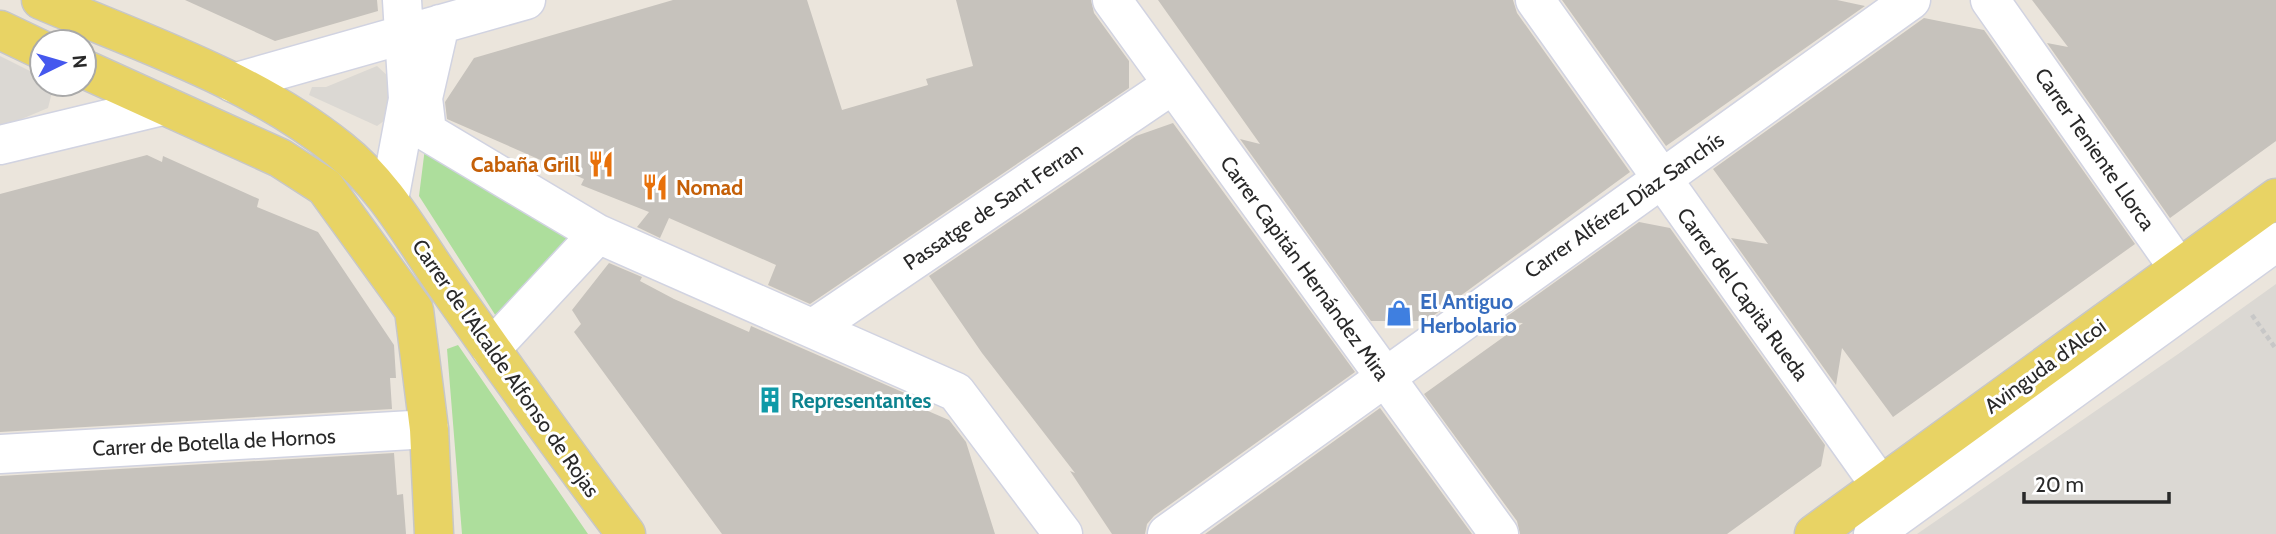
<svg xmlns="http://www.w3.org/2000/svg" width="2276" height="534" font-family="Cabin,sans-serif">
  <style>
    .green { fill: #adde9c }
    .plaza { fill: #dbd8d3 }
    .building { fill: #c6c2bc }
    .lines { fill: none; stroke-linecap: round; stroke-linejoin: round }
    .minor-casing { stroke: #d1d3e1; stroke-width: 41 }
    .major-casing { stroke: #c7c7c7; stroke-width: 41 }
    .path { stroke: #c7c7c7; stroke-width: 4.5; stroke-dasharray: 5 3.5; stroke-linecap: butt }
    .minor { stroke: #fff; stroke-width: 38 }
    .major { stroke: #e8d364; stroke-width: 38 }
    .labels { text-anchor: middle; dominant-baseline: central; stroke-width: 6; stroke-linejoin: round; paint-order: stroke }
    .street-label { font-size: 21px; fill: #292929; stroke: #fff }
    .food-label { font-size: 21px; font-weight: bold; fill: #c56008; stroke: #fff; text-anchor: end }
    .shop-label { font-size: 21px; font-weight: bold; fill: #366cbe; stroke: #fff; text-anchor: start }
    .culture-label { font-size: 21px; font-weight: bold; fill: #0d838f; stroke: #fff; text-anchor: start }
  </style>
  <rect width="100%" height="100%" fill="#ebe5dc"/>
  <path class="green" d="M 427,132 L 586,226 L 501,324 L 419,196 Z
    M 458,345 L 588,534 L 462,534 L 447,349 Z"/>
  <path class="plaza" d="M 0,56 L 42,77 L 42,84 L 54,84 L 48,108 L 0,128 Z
    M 377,66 L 389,77 L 392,115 L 377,126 L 309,95 L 312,87 L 326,87 Z
    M 2276,284 L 2276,534 L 1917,534 L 2181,352 Z"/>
  <path class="building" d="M 185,0 L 377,0 L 378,11 L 275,41 Z
    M 673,0 L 807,0 L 842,110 L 928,85 L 926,79 L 973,66 L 956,0 L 1091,0 L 1094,13 L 1129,61 L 1129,88 L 810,304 L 768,285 L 776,265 L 669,218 L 660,238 L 637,227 L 649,212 L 581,185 L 584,179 L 447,119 L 445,102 L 474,58 Z
    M 1158,0 L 1513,0 L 1517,13 L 1630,172 L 1426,321 L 1371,321 L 1240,139 L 1260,144 Z
    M 1562,0 L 1837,0 L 1865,6 L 1666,146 Z
    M 2032,0 L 2276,0 L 2276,141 L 2170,218 L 2047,43 L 2068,47 Z
    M 1924,18 L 1984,30 L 2135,244 L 1893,417 L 1842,348 L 1836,385 L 1731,238 L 1768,244 L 1713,169 Z
    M 1173,123 L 1355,372 L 1154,516 L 1147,524 L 1145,534 L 1112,534 L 1070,471 L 1075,473 L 982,353 L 929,276 L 1136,136 Z
    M 147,155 L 162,162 L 163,156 L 259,199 L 257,207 L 318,232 L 394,345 L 396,378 L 390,378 L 392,409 L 0,432 L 0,194 Z
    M 1639,222 L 1670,228 L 1825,445 L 1821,466 L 1727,534 L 1520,534 L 1517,521 L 1424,394 L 1523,323 L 1499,322 Z
    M 609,263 L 642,277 L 640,281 L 674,299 L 749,332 L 751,326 L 916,398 L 914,405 L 949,420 L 966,442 L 995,534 L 722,534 L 574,332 L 581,324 L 572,310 Z
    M 1380,408 L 1472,534 L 1205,534 Z
    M 394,453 L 397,495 L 403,494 L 406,534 L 0,534 L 0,476 Z"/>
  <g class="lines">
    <g class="minor-casing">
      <path id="minor" d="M 1112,0 L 1499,534
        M 1535,0 L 1880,485
        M 1990,0 L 2198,296
        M 440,24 L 423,98 L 427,132 L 598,234
        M 233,83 L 526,0
        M 0,145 L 162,106
        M 389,200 L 408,99 L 402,0
        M 815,327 L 1172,85
        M 491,349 L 598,234 L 956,392 L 1063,534
        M 0,454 L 429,429
        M 1167,534 L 1911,0
        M 1873,534 L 2276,242"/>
    </g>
    <g class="major-casing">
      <path id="major" d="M 41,0 C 142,43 252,79 339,149 C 385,185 413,238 446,285 C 505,369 564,452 626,534
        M 0,30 L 42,50
        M 84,69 L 280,158 L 325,187 L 414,310 L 429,429 L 434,534
        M 1814,534 L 2276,198"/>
    </g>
    <path class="path" d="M 2252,315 L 2276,349"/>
    <use href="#minor" class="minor"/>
    <use href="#major" class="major"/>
  </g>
  <defs>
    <g id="restaurant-bare" transform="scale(2.1)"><path d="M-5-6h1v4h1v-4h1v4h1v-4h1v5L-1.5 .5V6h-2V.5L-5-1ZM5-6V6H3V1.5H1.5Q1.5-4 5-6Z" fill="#e8710a" stroke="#fff" stroke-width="2.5" paint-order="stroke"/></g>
    <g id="shop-bare" transform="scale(2.1)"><path d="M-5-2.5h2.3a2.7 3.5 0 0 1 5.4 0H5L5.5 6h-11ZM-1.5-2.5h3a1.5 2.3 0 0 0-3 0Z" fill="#3f7fe0" stroke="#fff" stroke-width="2.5" paint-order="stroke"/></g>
    <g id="building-bare" transform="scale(2.1)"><path d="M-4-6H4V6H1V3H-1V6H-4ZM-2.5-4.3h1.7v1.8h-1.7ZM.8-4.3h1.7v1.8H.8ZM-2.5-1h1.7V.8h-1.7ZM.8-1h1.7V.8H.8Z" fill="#0f9aa8" stroke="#fff" stroke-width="2.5" paint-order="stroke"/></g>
  </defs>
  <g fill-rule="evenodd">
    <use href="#restaurant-bare" x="601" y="164"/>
    <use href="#restaurant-bare" x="655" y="187"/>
    <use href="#shop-bare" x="1399" y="313"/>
    <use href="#building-bare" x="770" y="400"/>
  </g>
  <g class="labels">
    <g class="street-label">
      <text transform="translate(2095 149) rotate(55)">Carrer Teniente Llorca</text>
      <text transform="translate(1624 205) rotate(-35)">Carrer Alférez Díaz Sanchís</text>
      <text transform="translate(993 206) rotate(-34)">Passatge de Sant Ferran</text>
      <text transform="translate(1305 268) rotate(54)">Carrer Capitán Hernández Mira</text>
      <text transform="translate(1743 294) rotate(54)">Carrer del Capità Rueda</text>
      <text transform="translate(2045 366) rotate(-36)">Avinguda d'Alcoi</text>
      <text transform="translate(506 368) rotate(55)">Carrer de l'Alcalde Alfonso de Rojas</text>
      <text transform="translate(214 442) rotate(-3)">Carrer de Botella de Hornos</text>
    </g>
    <g class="food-label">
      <text x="580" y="164">Cabaña Grill</text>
      <text x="676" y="187" text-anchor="start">Nomad</text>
    </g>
    <g class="shop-label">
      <text x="1420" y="301">El Antiguo<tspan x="1420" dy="24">Herbolario</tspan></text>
    </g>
    <g class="culture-label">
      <text x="791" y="400">Representantes</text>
    </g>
  </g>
  <g transform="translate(63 63) rotate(85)"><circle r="33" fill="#ffffff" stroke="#a9a9a9" stroke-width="2"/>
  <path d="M0-5L12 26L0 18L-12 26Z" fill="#4558ee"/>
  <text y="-10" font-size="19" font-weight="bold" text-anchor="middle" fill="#292929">N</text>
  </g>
  <path d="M2024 492v10h145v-10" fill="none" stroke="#292929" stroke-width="3.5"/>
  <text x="2035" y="492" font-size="21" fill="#292929" stroke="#ffffff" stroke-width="5" paint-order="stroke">20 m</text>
</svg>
